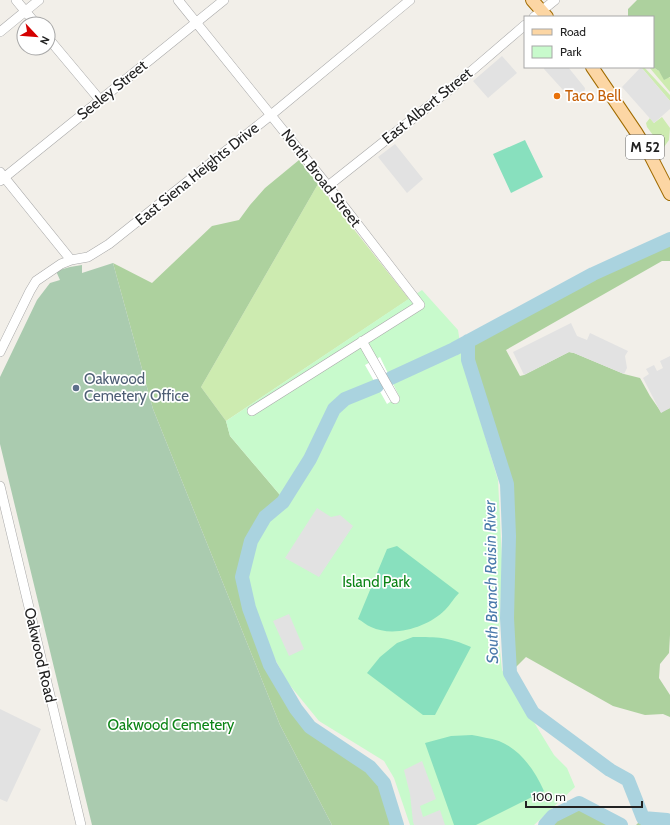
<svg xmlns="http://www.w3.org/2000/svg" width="670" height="825" font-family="Cabin,sans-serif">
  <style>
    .grass { fill: #cdebb0 }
    .forest { fill: #add19e }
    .cemetery { fill: #aacbaf }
    .park { fill: #c8facc }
    .pitch { fill: #88e0be }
    .parking { fill: #e2e2e2 }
    .pier { fill: #fff }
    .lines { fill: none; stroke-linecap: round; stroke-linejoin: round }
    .river { stroke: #aad3df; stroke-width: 14 }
    .minor-casing { stroke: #a9a9a9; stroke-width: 10 }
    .major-casing { stroke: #a06b00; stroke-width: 14 }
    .minor { stroke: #fff; stroke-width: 9 }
    .major { stroke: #fcd6a4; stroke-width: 12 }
    .food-dot { fill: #e8710a; stroke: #fff; stroke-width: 1.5 }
    .service-dot { fill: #5c6f8a; stroke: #fff; stroke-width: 1.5 }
    .labels { text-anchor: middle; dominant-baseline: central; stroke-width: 3.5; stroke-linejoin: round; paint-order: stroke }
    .shield { fill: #fff; stroke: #646464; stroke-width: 1 }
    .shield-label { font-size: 14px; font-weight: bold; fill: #222 }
    .street-label { font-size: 15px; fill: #222; stroke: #fff }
    .food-label { font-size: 15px; fill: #c56008; stroke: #fff; text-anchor: start }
    .service-label { font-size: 15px; fill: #4e5e75; stroke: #fff; text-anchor: start }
    .park-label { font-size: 15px; fill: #0c8416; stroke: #fff }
    .water-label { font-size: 16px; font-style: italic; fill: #4a7aab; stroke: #fff }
  </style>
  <rect width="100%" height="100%" fill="#f2efe9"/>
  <path class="grass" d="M 641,67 L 644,67 L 670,95 L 670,101 Z
    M 649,67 L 653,67 L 669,78 L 670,77 L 670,92 Z
    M 662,117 L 670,128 L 669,140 L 664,147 L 661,146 L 647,127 L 646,123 L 650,118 L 654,123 Z
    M 318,184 L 409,299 L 226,421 L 201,387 Z"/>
  <path class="forest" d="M 637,0 L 670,0 L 670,77 L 664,80 L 659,71 L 653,67 L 653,17 L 628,17 L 628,9 Z
    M 299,160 L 318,184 L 201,387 L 226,421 L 230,436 L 280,495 L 283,502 L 265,517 L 251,541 L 242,577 L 249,608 L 270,665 L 296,709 L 310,727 L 370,767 L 384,783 L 395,825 L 332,825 L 280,725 L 153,409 L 113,263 L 152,283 L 212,226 L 239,220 L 250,205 L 265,188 Z
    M 670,239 L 670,261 L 662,261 L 506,350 L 520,376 L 524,375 L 569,352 L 574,353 L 624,374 L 640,378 L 650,396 L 661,412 L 670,408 L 670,635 L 669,653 L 660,664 L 659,678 L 670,695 L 670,717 L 663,714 L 645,715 L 613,706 L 526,657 L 510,673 L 507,618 L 509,536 L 507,484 L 468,360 L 468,341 L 593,274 Z
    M 579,803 L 621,825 L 545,825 L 553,816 Z
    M 643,818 L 667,820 L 670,822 L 670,825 L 636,825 Z"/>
  <path class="cemetery" d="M 113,263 L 153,409 L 280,725 L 332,825 L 92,825 L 0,444 L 0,377 L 37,300 L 50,283 L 60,280 L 56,271 L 70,267 L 82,265 L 82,273 Z"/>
  <path class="park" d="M 422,290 L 458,330 L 463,362 L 498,480 L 502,560 L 499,641 L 502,670 L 554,755 L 567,768 L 575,787 L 534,825 L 410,825 L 394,778 L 384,761 L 319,721 L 288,683 L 264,639 L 251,604 L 244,577 L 248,558 L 280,495 L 230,436 L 226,421 Z"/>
  <path class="pitch" d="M 525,140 L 543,177 L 511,193 L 493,154 Z
    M 397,546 L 459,593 C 454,598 450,605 445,610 C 428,627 394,638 371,627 C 366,625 362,621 358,619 L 387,549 Z
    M 413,637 C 438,637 448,637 471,647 L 435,715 L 423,715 L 367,673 L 380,657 L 397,643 Z
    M 472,735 C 481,737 490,738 499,741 C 521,750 535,771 544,791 L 476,825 L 454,825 L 425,743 L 451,736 Z"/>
  <path class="parking" d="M 502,56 L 517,73 L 488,98 L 473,81 Z
    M 544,67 L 568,67 L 585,88 L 584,94 L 578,100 L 573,101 L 544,69 Z
    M 641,67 L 670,101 L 670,109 L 654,123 L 622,87 Z
    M 395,144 L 423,179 L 407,193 L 378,157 Z
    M 571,323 L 577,336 L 587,340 L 590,333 L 628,351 L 625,356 L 627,368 L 624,374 L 574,353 L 569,352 L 524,375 L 513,352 Z
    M 670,356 L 670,408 L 661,413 L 643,378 L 649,374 L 646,369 L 654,365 L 657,371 L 663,368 L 660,361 Z
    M 317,508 L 331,517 L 340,515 L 353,526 L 319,577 L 285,558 Z
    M 289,614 L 304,649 L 289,656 L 273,621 Z
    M 0,709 L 41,729 L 7,802 L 0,799 Z
    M 422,761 L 436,799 L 420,806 L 423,817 L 440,810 L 445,825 L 414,825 L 413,822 L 410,794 L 404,770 Z"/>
  <path class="pier" d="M 380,357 L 399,396 L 387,404 L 365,365 Z"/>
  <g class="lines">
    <path class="river" d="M 468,341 L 468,360 L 507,484 L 509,536 L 507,618 L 510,673 L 533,713 L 610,770 L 628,780 L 643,818
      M 391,378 L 454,349 L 593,274 L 670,239
      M 377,386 L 345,399 L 334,409 L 310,459 L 283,502 L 265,517 L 251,541 L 242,577 L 249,608 L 270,665 L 296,709 L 310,727 L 370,767 L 384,783 L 397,825
      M 643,818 L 667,820 L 670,822
      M 545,825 L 553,816 L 579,803 L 621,825"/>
    <g class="minor-casing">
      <path id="minor" d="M 16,0 L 36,24
        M 178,0 L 328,186 L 420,305 L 252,411
        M 534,17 L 555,0
        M 0,32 L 39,0
        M 48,38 L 100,100
        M 0,172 L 71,260
        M 0,181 L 224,0
        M 328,186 L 454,86 L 525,25
        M 362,341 L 395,399
        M 0,352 L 30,291 L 36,281 L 61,264 L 71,260 L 88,257 L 109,244 L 271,115 L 410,0
        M 0,486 L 81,825"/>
    </g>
    <g class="major-casing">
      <path id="major" d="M 532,0 L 547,17
        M 592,67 L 636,132 L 650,155 L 670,194"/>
    </g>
    <use href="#minor" class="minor"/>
    <use href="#major" class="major"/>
  </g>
  <circle class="food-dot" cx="557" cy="96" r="4"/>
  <circle class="service-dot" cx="76" cy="388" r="4"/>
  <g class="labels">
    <rect class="shield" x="626" y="135" width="38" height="24" rx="3"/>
    <g class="shield-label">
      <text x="645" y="147">M 52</text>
    </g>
    <g class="street-label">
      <text transform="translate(112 90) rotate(-39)">Seeley Street</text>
      <text transform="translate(427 106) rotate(-39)">East Albert Street</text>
      <text transform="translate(197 174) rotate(-39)">East Siena Heights Drive</text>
      <text transform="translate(321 178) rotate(52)">North Broad Street</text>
      <text transform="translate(40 655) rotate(77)">Oakwood Road</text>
    </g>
    <g class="food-label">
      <text x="565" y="96">Taco Bell</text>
    </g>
    <g class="service-label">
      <text x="84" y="379">Oakwood<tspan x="84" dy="17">Cemetery Office</tspan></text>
    </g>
    <g class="park-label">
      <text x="376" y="582">Island Park</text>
      <text x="171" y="725">Oakwood Cemetery</text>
    </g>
    <g class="water-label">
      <text transform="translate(491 582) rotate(-91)">South Branch Raisin River</text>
    </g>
  </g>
  <rect x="524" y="16" width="130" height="52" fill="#ffffff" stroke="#a7a7a7"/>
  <rect x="532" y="29" width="20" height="6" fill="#fcd6a4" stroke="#a7a7a7"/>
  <text x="560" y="36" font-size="12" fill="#222222">Road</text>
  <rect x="532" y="46" width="20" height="12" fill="#c8facc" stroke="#a7a7a7"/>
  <text x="560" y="56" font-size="12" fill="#222222">Park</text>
  <g transform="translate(36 36) rotate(116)"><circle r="19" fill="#ffffff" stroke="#a7a7a7"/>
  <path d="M0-3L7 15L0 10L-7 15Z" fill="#d40000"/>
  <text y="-6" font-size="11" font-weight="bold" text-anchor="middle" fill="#222222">N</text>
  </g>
  <path d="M526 801v6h116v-6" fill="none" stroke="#222222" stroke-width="2"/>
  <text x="532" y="801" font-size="12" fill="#222222" stroke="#ffffff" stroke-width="3" paint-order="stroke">100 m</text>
</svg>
